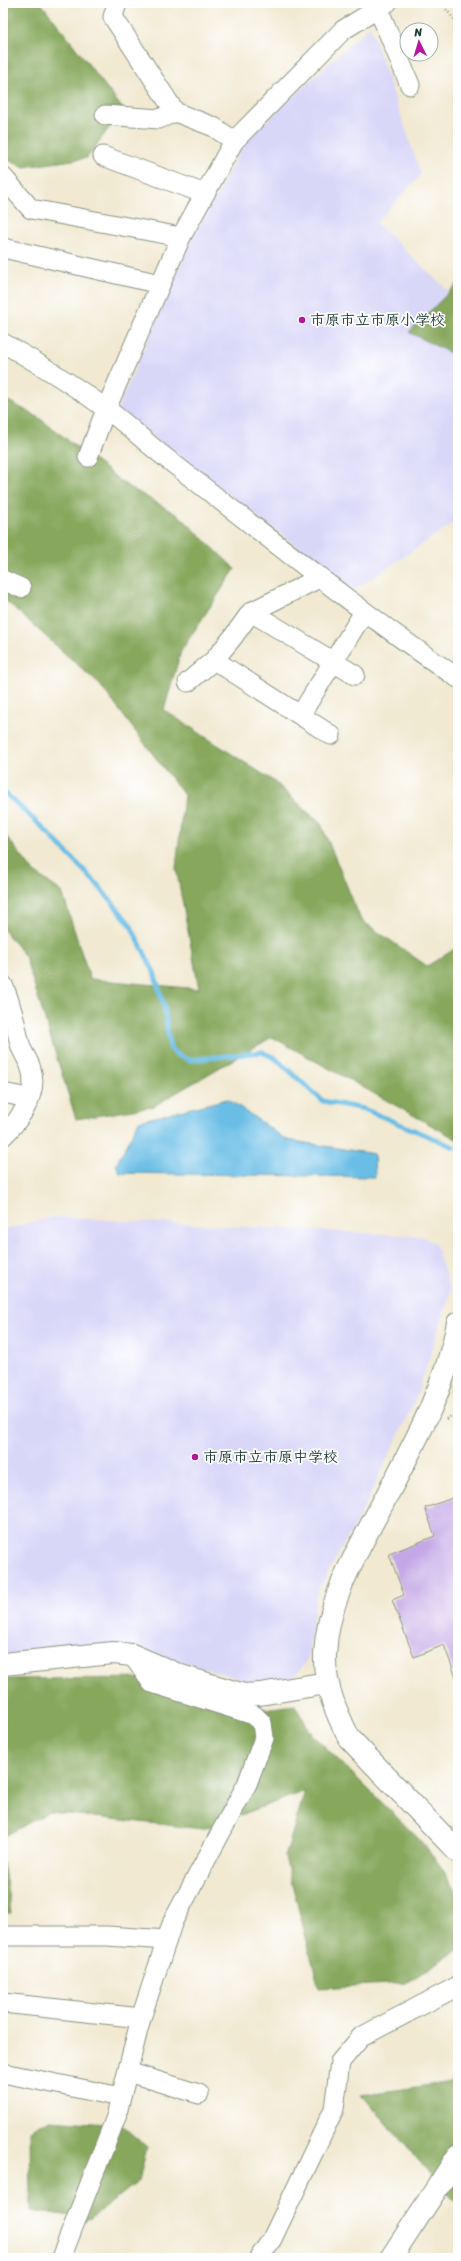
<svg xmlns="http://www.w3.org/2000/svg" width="461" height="2261" font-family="Sriracha,'Klee One',sans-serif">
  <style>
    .built { fill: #d9d7f8 }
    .forest { fill: #86a75b; stroke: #527248 }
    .water { fill: #6abee6; stroke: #447e8d }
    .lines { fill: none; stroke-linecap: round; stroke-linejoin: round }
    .stream { stroke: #6abee6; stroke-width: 5 }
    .building { fill: #c3a7e6 }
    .street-casing { stroke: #889382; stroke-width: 21 }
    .secondary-casing { stroke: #889382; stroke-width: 24 }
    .path { stroke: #889382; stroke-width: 2.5; stroke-dasharray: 1 3; stroke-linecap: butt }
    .street { stroke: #fff; stroke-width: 19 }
    .secondary { stroke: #fff; stroke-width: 22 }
    .poi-dot { fill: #b5179e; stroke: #fff; stroke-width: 1.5 }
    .labels { text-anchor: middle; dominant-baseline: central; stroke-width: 3.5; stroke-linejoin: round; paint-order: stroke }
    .poi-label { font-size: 15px; font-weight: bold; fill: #1f3d34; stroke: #fff; text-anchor: start }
  </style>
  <rect width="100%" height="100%" fill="#fff"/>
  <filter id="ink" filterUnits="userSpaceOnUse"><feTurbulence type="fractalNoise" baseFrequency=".025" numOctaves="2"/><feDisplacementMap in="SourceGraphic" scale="8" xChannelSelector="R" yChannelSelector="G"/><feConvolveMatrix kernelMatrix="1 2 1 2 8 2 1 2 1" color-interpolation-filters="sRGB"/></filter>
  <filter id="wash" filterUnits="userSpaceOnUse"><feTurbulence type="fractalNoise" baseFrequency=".012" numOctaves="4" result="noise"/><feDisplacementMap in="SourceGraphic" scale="16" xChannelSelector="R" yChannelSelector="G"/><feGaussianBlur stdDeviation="0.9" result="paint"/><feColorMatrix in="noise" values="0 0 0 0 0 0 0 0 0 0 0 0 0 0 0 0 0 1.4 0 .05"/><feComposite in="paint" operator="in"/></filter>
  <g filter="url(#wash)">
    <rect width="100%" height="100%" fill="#f1e9d1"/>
    <path class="built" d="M 370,26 L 421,174 L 376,223 L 458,300 L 458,520 L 354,590 L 117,410 L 191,241 L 247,139 Z
      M 53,1217 L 422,1236 L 435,1244 L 451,1291 L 416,1398 L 360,1516 L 316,1594 L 308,1659 L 294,1677 L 255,1683 L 124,1645 L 3,1657 L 3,1230 Z"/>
    <path class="forest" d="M 3,3 L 41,3 L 123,109 L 87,158 L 24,167 L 3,158 Z
      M 458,283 L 458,357 L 409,332 Z
      M 3,398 L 38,417 L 126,485 L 181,517 L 235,569 L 181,651 L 164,710 L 275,782 L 321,824 L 361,920 L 427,966 L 458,947 L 458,1140 L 272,1037 L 152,1107 L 76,1119 L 25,956 L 3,929 L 3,832 L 33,871 L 62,892 L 90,979 L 199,989 L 176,868 L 184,795 L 100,685 L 3,598 Z
      M 170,1678 L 264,1709 L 295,1705 L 312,1734 L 419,1839 L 442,1868 L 458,1896 L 458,1950 L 406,1983 L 319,1988 L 285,1857 L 305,1791 L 203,1829 L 49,1812 L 3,1837 L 3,1679 Z
      M 3,1862 L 11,1913 L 3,1913 Z
      M 458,2081 L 458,2205 L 361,2095 Z
      M 50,2120 L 121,2125 L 147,2147 L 139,2181 L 90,2219 L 31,2210 L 30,2131 Z"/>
    <path class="water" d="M 228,1099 L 287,1140 L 374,1154 L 375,1177 L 120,1173 L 116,1165 L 139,1121 Z"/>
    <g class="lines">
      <path class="stream" d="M 3,791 L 43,828 L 97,884 L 130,924 L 154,972 L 164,1006 L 170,1048 L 177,1055 L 190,1060 L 262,1052 L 275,1058 L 323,1101 L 364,1109 L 454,1147"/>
    </g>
    <g id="blocks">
      <path class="building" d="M 458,1496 L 458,1679 L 457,1680 L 444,1645 L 414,1657 L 392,1600 L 404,1595 L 389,1554 L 435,1536 L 425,1508 Z"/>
    </g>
  </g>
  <g filter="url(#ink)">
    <use href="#blocks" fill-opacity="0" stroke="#889382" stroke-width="1"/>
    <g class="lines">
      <g class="street-casing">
        <path id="street" d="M 117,3 L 113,17 L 175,112 L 214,127 L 234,141
          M 378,8 L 410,85
          M 105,115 L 159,119 L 175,112
          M 103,156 L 205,194
          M 3,177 L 31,209 L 181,237
          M 3,248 L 160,284
          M 3,343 C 38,363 72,384 105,408 C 126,423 145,442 166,458 C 262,532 357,610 458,678
          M 88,457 L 106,409 L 181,237 L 234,141 L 343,30 L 387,3
          M 3,580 L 21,588
          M 251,612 L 355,675
          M 214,660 L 331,735
          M 188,682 L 214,660 L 233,637 L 251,612 L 321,577
          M 301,714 L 364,612
          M 3,985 C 12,1004 15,1024 20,1044 C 22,1053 29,1060 31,1069 C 39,1093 20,1120 3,1136
          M 3,1093 L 28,1098
          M 3,1936 L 107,1936 L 167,1940
          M 3,2003 L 141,2018
          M 128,2072 L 199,2094
          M 3,2073 L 121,2097
          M 61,2258 L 116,2117 L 141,2018 L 173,1921 L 247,1784 L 264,1738 L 262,1723 L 254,1715 L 152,1683 L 132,1655
          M 259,2258 L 272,2239 L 334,2109 L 340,2062 L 361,2037 L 458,1986"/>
      </g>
      <g class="secondary-casing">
        <path id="secondary" d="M 458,1323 C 445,1392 409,1453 377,1514 C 353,1559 327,1603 325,1655 C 324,1685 336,1712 349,1738 L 458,1852
          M 3,1664 L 113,1653 L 132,1655 L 181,1676 L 244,1695 L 260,1694 L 327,1683
          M 391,2258 L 458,2156"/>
      </g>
      <path class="path" d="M 441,3 L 458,24
        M 446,1419 L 458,1412"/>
      <use href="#street" class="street"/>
      <use href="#secondary" class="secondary"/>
    </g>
  </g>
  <g class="poi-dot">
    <circle cx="302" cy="320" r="4"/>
    <circle cx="195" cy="1457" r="4"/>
  </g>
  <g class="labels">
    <g class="poi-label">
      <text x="310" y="320">市原市立市原小学校</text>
      <text x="203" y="1457">市原市立市原中学校</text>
    </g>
  </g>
  <rect width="461" height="2261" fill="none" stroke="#fff" stroke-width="16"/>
  <g transform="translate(419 42) rotate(355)"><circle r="19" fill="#ffffff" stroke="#a5b1ae"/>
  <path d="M0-3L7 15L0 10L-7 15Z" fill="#b5179e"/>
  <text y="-6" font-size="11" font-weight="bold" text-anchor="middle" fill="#1f3d34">N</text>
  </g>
</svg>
